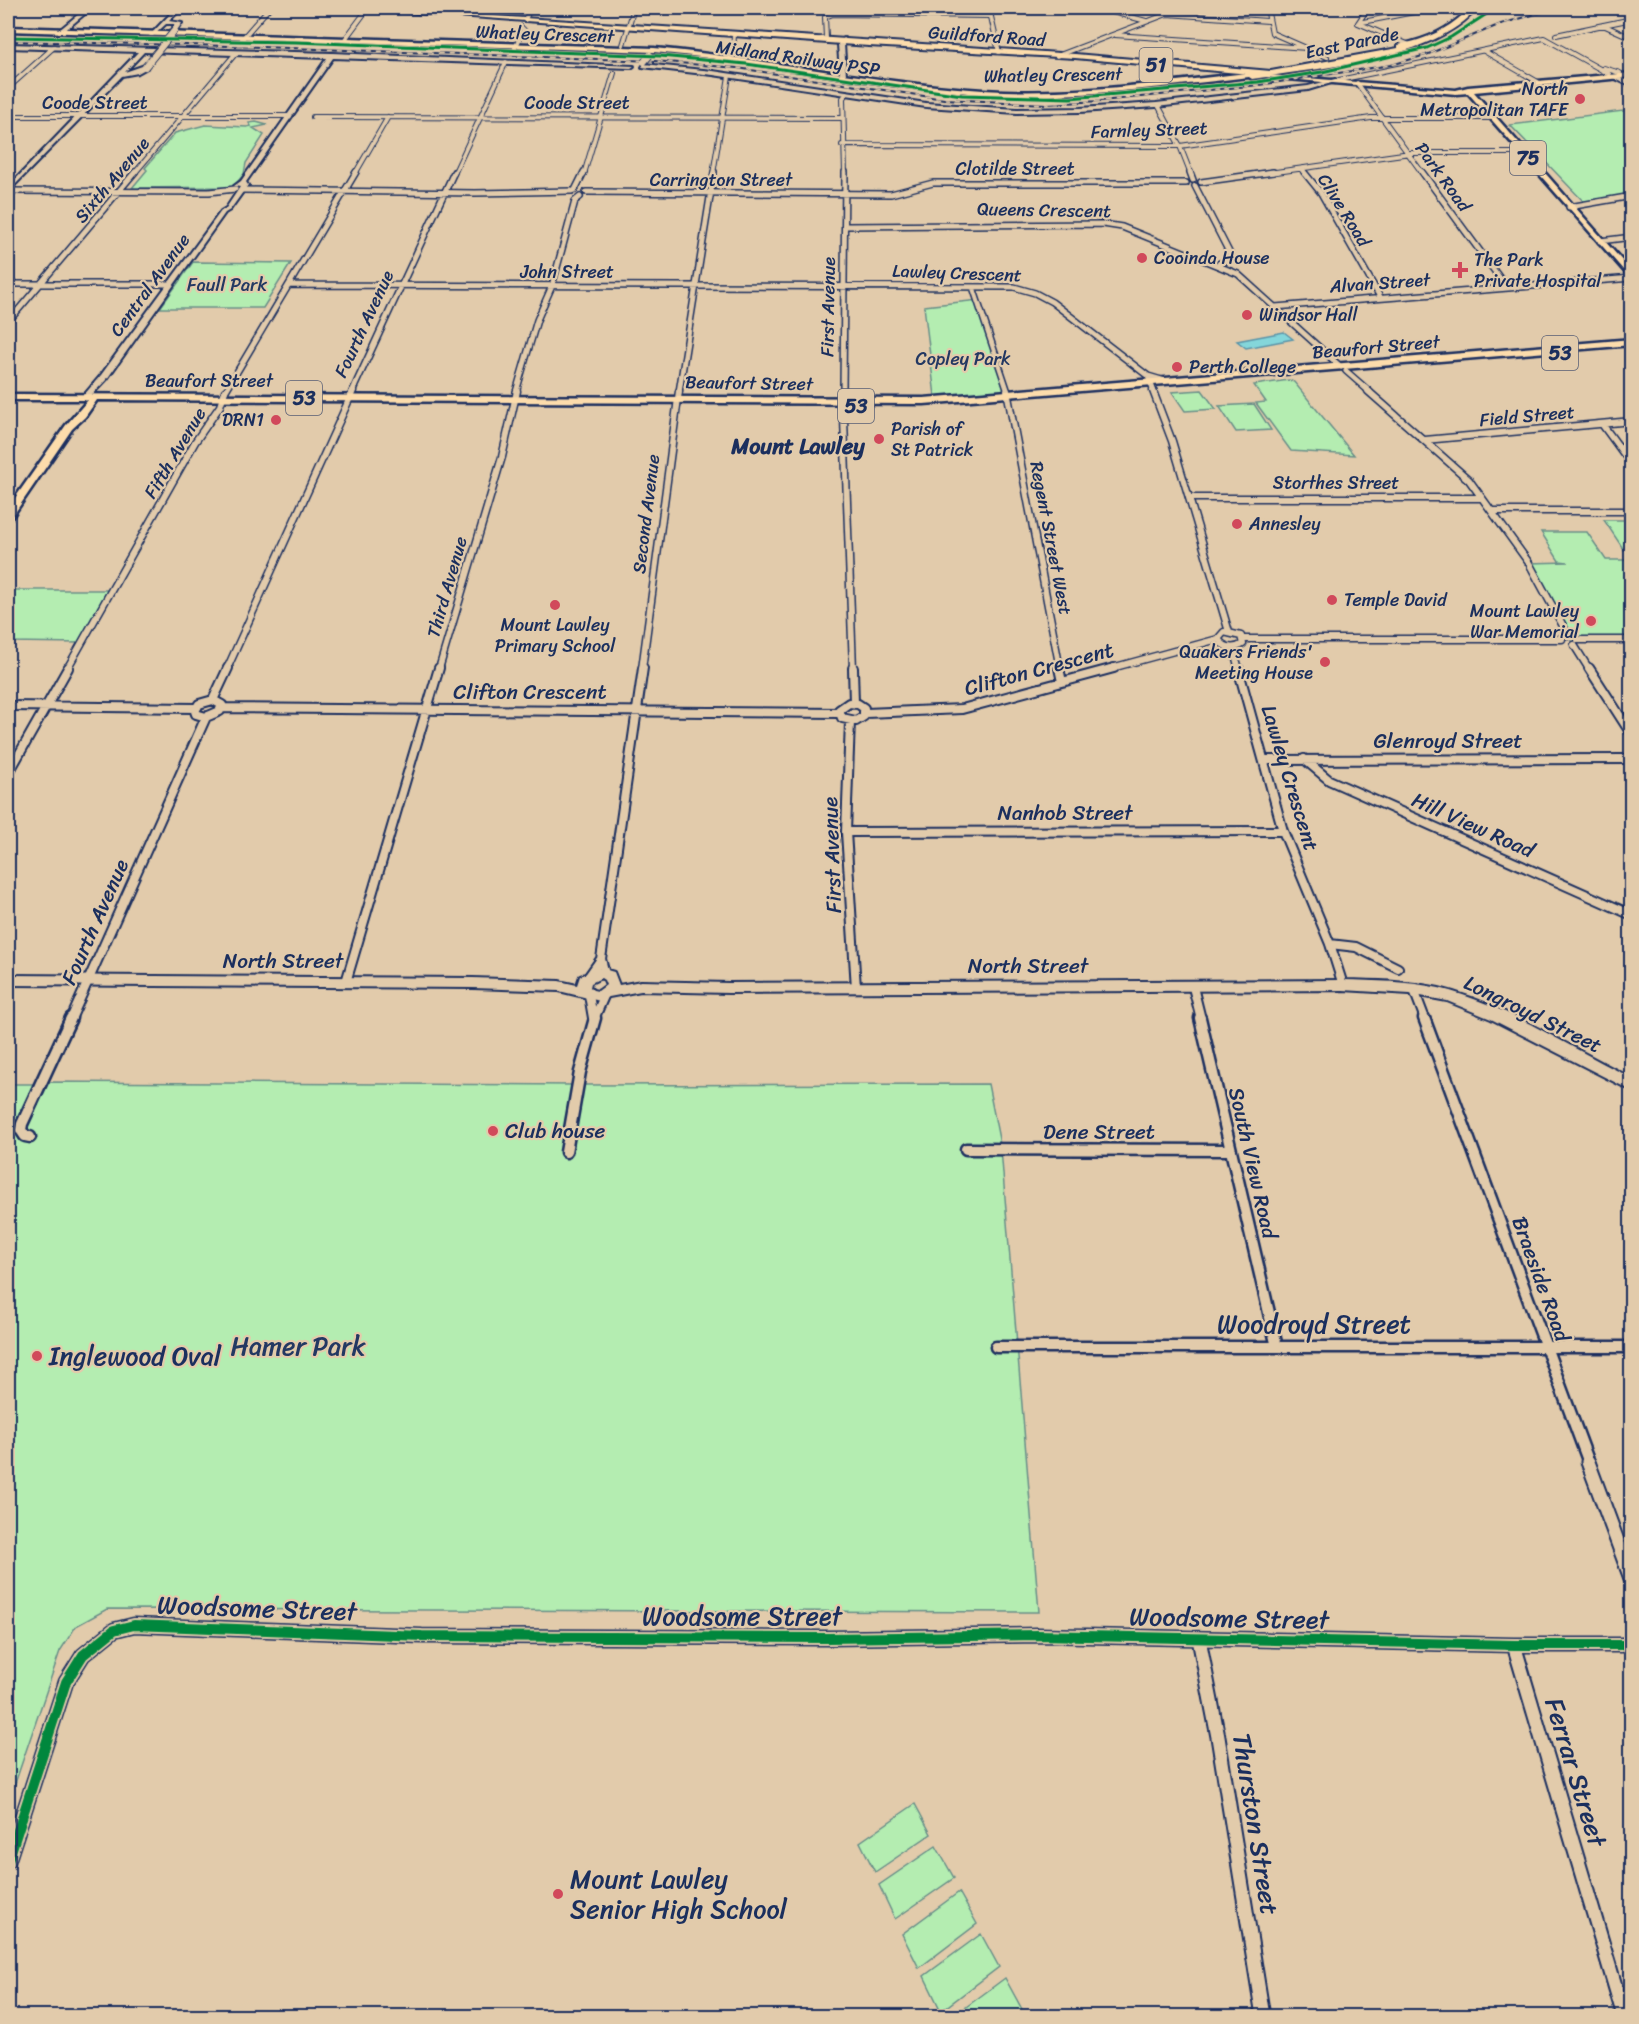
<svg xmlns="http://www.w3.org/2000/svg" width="1639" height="2024" font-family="Sriracha,sans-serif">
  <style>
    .green { fill: #b4edb1; stroke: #688e88; stroke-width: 1.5 }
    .water { fill: #84d6da; stroke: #5a93a8; stroke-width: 1.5 }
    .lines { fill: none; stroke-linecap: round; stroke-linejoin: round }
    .street-far5-casing { stroke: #1b2f5e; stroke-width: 6 }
    .street-far4-casing { stroke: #1b2f5e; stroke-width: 8 }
    .street-far3-casing { stroke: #1b2f5e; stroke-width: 9 }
    .street-far2-casing { stroke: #1b2f5e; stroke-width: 12 }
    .street-far1-casing { stroke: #1b2f5e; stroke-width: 15 }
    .street-casing { stroke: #1b2f5e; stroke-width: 17 }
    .secondary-casing { stroke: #1b2f5e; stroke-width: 4 }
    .primary-casing { stroke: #1b2f5e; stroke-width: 5 }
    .highway-casing { stroke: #1b2f5e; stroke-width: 4 }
    .street-far5 { stroke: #e2cbab; stroke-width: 4 }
    .street-far4 { stroke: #e2cbab; stroke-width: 5 }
    .street-far3 { stroke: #e2cbab; stroke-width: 6 }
    .street-far2 { stroke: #e2cbab; stroke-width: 8 }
    .street-far1 { stroke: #e2cbab; stroke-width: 10 }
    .street { stroke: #e2cbab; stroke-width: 13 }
    .secondary { fill: #e2cbab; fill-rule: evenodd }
    .primary { fill: #fcdcac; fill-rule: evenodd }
    .highway { fill: #fcdcac; fill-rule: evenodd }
    .rail-casing { stroke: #1b2f5e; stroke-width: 2 }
    .rail { stroke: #e2cbab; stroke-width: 1.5; stroke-dasharray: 5; stroke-linecap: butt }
    .secondary-bridge-casing { stroke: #1b2f5e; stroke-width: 8; stroke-linecap: butt }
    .secondary-bridge { stroke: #e2cbab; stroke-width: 6 }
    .cycleway-far1-casing { stroke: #e2cbab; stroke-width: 4.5 }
    .cycleway-casing { stroke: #e2cbab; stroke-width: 14 }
    .cycleway-far1 { stroke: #00873e; stroke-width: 3 }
    .cycleway { stroke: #00873e; stroke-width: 10 }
    .poi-dot { fill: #d1495b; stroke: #e2cbab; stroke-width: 2 }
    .labels { text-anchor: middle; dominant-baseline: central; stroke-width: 4.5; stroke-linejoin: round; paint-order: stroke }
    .far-street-label { font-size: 18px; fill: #1b2f5e; stroke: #e2cbab }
    .far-poi-label { font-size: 18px; fill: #1b2f5e; stroke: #e2cbab; text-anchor: start }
    .far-park-label { font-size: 18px; fill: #233862; stroke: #e2cbab }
    .shield { fill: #e2cbab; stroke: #575e75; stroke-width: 1.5 }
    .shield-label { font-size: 20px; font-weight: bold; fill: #1b2f5e }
    .street-label { font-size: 21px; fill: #1b2f5e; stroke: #e2cbab }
    .poi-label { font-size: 21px; fill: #1b2f5e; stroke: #e2cbab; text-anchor: start }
    .far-district-label { font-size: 22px; font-weight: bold; fill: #1b2f5e; stroke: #e2cbab }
    .near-street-label { font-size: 26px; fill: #1b2f5e; stroke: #e2cbab }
    .near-park-label { font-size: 26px; fill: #233862; stroke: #e2cbab }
    .near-poi-label { font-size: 26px; fill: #1b2f5e; stroke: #e2cbab; text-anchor: start }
  </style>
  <rect width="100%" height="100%" fill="#e2cbab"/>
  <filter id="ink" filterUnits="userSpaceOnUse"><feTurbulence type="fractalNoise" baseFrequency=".0167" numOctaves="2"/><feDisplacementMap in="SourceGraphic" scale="12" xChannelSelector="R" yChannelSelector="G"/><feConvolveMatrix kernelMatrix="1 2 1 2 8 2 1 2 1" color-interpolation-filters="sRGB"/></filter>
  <g filter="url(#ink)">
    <path class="green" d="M 1631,110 L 1631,196 L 1585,203 L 1510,125 Z
      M 256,122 L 267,125 L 253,128 L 264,135 L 246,163 L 244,174 L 233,187 L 132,188 L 147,170 L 145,168 L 175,133 L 205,125 L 247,127 L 251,126 L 249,123 Z
      M 193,262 L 291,263 L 263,308 L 160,308 Z
      M 979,300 L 1005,390 L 935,396 L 924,306 Z
      M 1289,380 L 1294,382 L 1354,455 L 1291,451 L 1256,403 L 1266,402 L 1254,385 Z
      M 1202,390 L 1216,409 L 1185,411 L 1172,392 Z
      M 1254,404 L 1271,430 L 1236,432 L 1219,406 Z
      M 1604,520 L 1631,520 L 1631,550 L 1624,550 Z
      M 1541,532 L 1587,532 L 1606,560 L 1631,560 L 1631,641 L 1572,640 L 1529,563 L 1568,562 L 1559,561 Z
      M 8,590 L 111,590 L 82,643 L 8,642 Z
      M 42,1082 L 576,1085 L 988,1084 L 1001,1149 L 1039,1612 L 107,1609 L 76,1626 L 60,1651 L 8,1804 L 8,1084 L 41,1084 Z
      M 915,1804 L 931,1834 L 875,1872 L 860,1842 Z
      M 936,1846 L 954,1878 L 895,1919 L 879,1885 Z
      M 959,1892 L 977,1924 L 919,1968 L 902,1934 Z
      M 981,1934 L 999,1967 L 941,2011 L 924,1976 Z
      M 1005,1978 L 1023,2011 L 1016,2016 L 954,2016 Z"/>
    <path class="water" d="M 1284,332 L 1293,339 L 1246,348 L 1237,341 Z"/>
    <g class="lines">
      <g class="street-far5-casing">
        <path id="street-far5" d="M 989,8 L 999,52
          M 1098,8 L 1146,21
          M 1267,8 L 1272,33 L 1327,57
          M 1368,8 L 1358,23 L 1412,46
          M 525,20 L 530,8
          M 1358,23 L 1434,8
          M 1603,25 L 1632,38
          M 1115,35 L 1307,48
          M 1556,35 L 1632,19
          M 242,39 L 269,8
          M 817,40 L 826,38 L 825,17 L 833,14 L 991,16
          M 343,42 L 366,11
          M 623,45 L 634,8
          M 515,48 L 524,30 L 521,27
          M 1484,51 L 1538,82
          M 1057,56 L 1167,14 L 1268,21
          M 727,58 L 733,55 L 734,34
          M 1604,68 L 1620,73
          M 1339,80 L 1544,38 L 1609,74
          M 1357,83 L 1423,174
          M 8,88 L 54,47
          M 1158,105 L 1180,146 L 1191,174
          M 8,116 L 290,116
          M 313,117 L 842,118
          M 842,145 L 1180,146 L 1371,118 L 1492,118
          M 1301,169 L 1305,174
          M 134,174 L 236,53
          M 355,174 L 388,117
          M 454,174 L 506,62
          M 584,174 L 614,73
          M 713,174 L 729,76
          M 845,174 L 843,98 L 847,93
          M 1262,174 L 1410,153 L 1523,153"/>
      </g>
      <g class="street-far4-casing">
        <path id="street-far4" d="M 1190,172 L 1193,180
          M 1304,172 L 1321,193 L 1380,297
          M 1422,172 L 1507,288
          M 1201,182 L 1273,172
          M 1195,186 L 1231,256 L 1228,260 L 1218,264
          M 241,190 L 475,193 L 572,191
          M 575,190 L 584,172
          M 8,191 L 209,192 L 235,189
          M 586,192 L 891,194 L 933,183 L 1186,183
          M 1569,207 L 1632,196
          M 846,226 L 1103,224 L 1122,227 L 1238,274 L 1341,367
          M 1600,241 L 1632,237
          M 8,284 L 170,284
          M 290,285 L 1014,287 L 1035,293 L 1052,302 L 1148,376 L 1165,381
          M 973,287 L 1008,392
          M 1275,307 L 1632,278
          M 8,322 L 135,172
          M 1346,371 L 1370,392
          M 1148,376 L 1154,392
          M 225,392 L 356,172
          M 352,392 L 454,172
          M 516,392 L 537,320 L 552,286 L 575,201 L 580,197
          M 679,392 L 714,172
          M 843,392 L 845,172"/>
      </g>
      <g class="street-far3-casing">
        <path id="street-far3" d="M 843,391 L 853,669
          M 1007,391 L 1060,669
          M 1153,391 L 1172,441 L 1229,632
          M 1368,391 L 1469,480 L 1529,563 L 1568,635
          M 1602,424 L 1632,465
          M 1425,440 L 1632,421
          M 1189,498 L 1482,498
          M 1492,511 L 1632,511
          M 1224,632 L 1241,636 L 1243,644 C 1233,650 1224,648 1218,639 Z
          M 1244,639 L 1562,639
          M 1578,640 L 1632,640
          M 1574,645 L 1589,669
          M 1233,648 L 1239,669
          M 67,669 L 195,442 L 220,406 L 225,391
          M 227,669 L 353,391
          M 439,669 L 502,457 L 517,391
          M 642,669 L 679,391
          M 1108,669 L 1218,639"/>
      </g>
      <g class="street-far2-casing">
        <path id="street-far2" d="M 853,668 L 854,703
          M 1059,668 L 1062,682
          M 1238,668 L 1283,831 L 1330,944 L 1343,985
          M 1589,668 L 1632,735
          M 213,700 L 228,668
          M 213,700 L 222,705 L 220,711 L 206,717 L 196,714 L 195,711 L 199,704 Z
          M 849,703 L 858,704 L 864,708 L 864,716 L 856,721 L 842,718 L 839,710 Z
          M 8,706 L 196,708
          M 222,708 L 838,713
          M 866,713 L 962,709 L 1114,668
          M 850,721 L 846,832 L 856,988
          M 1304,759 L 1329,780 L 1632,915
          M 1265,760 L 1632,759
          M 8,774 L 68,668
          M 846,832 L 1283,831
          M 1330,944 L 1356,947 L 1398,968
          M 605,974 L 601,959 L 643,668
          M 589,976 L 601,959
          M 346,982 L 439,668
          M 1193,987 L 1201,1019
          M 1414,990 L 1425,1019
          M 589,995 L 593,1018
          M 71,1019 L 206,717
          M 594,1019 L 605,994"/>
      </g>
      <g class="street-far1-casing">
        <path id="street-far1" d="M 1200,1018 L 1277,1347
          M 1424,1018 L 1589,1463
          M 30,1137 L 25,1136 L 21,1130 L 22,1124 L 71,1018
          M 966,1149 L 1231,1150
          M 566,1152 L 580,1072 L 595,1018
          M 996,1347 L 1632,1347"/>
      </g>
      <g class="street-casing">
        <path id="street" d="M 1588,1462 L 1632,1581
          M 1199,1639 L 1218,1737 L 1263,2016
          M 1514,1645 L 1624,2016
          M 8,1861 L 66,1682 L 83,1655 L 114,1630 L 134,1625 L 422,1636 L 828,1638 L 1037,1635 L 1514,1645 L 1632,1645"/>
      </g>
      <g class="secondary-casing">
        <path id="secondary" d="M 86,8 L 92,8 L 62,33 L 58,33 L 58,31 Z
          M 176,8 L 182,8 L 169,21 L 182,23 L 176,32 L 171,31 L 175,24 L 166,24 L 153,36 L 149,36 Z
          M 374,8 L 381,8 L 378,10 Z
          M 844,38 L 847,40 L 844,44 L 846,75 L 843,77 L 840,75 L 838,44 Z
          M 8,44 L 332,53 L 634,66 L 631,68 L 333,58 L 246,182 L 248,185 L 230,210 L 225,213 L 107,379 L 86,401 L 82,398 L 83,396 L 101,375 L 221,211 L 226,208 L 240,187 L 234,186 L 241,181 L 327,58 L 144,52 L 125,72 L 145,65 L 147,68 L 138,73 L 122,76 L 8,192 L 8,187 L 138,52 L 8,48 Z
          M 644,64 L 713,71 L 926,103 L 1017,109 L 1080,108 L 1156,103 L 1308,86 L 1335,79 L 1338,81 L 1308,90 L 1156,107 L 1080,112 L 1017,113 L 926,107 L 713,75 L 642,67 Z
          M 1607,73 L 1632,82 L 1632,87 L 1607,75 Z
          M 600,968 L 614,972 L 619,985 L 641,981 L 729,983 L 1343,980 C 1375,981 1408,981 1439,988 C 1508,1005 1569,1048 1632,1078 L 1632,1091 L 1491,1019 L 1447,1001 L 1410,994 L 1343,990 L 729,993 L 641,991 L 609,997 L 600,1001 L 559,991 L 473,988 L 8,985 L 8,975 L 473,978 L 559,981 L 577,985 L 580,976 ZM 601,978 L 604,980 L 606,985 L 598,991 L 593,990 L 590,987 L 591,983 Z"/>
      </g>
      <g class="primary-casing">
        <path id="primary" d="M 8,27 L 654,48 C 764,58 873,83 983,90 C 1074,96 1165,82 1255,72 L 1258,74 L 1456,90 L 1468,87 L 1632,73 L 1632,77 L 1474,92 L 1632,272 L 1632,280 L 1468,93 L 1456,94 L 1266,77 L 1252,79 L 1249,77 C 1161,87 1071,100 982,94 C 872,87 764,62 654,52 L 8,31 Z
          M 1632,339 L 1632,345 L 924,404 L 97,400 L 85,417 L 72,429 L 12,517 L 8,518 L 8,508 L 66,425 L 88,400 L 8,400 L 8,394 L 924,398 Z"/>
      </g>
      <g class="highway-casing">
        <path id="highway" d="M 372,8 L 1075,54 L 1271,71 L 1398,48 L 1398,45 C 1428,39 1449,29 1470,8 L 1478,8 C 1433,60 1329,66 1264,77 L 1260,75 L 1075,58 L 869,46 L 375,10 Z"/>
      </g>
      <use href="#street-far5" class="street-far5"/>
      <use href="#street-far4" class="street-far4"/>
      <use href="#street-far3" class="street-far3"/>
      <use href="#street-far2" class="street-far2"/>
      <use href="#street-far1" class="street-far1"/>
      <use href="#street" class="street"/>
      <use href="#secondary" class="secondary"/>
      <use href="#primary" class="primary"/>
      <use href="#highway" class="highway"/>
      <g class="rail-casing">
        <path id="rail" d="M 8,41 L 231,46 L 655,61 L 737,68 L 944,99 L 1047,104 L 1101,101 L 1259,85 L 1391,65 L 1426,55 L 1501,24 L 1557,8"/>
      </g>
      <use href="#rail" class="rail"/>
      <g class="secondary-bridge-casing">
        <path id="secondary-bridge" d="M 644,62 L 650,55
          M 145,67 L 174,31"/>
      </g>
      <use href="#secondary-bridge" class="secondary-bridge"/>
      <g class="cycleway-far1-casing">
        <path id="cycleway-far1" d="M 8,37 L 296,42 L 660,56 L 746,64 L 962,95 L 1070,98 L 1258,82 L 1322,72 L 1427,48 L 1451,37 L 1496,8"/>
      </g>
      <g class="cycleway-casing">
        <path id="cycleway" d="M 8,1861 L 66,1682 L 83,1655 L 114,1630 L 134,1625 L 422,1636 L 828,1638 L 1037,1635 L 1514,1645 L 1632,1645"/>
      </g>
      <use href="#cycleway-far1" class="cycleway-far1"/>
      <use href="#cycleway" class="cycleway"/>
    </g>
  </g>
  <g class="poi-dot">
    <circle cx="1580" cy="99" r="6"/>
    <circle cx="1142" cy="258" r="6"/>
    <path d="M1457 261h6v6h6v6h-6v6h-6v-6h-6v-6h6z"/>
    <circle cx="1247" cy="315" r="6"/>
    <circle cx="1177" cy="367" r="6"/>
    <circle cx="276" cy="420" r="6"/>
    <circle cx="879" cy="439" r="6"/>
    <circle cx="1237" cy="524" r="6"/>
    <circle cx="1332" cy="600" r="6"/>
    <circle cx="555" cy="605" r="6"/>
    <circle cx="1591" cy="621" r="6"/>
    <circle cx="1325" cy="662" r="6"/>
    <circle cx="493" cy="1131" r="6"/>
    <circle cx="37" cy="1356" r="6"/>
    <circle cx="558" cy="1894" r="6"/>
  </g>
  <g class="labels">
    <g class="far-street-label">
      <text transform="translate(545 34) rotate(2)">Whatley Crescent</text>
      <text transform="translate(987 36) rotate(4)">Guildford Road</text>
      <text transform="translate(1352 43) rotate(-12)">East Parade</text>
      <text transform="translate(798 58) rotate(8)">Midland Railway PSP</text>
      <text transform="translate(1053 75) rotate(-1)">Whatley Crescent</text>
      <text x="95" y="103">Coode Street</text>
      <text x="577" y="103">Coode Street</text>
      <text transform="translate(1149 130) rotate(-2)">Farnley Street</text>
      <text x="1015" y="169">Clotilde Street</text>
      <text transform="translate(1443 177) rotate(54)">Park Road</text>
      <text transform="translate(112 180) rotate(-50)">Sixth Avenue</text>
      <text x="721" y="180">Carrington Street</text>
      <text transform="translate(1044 210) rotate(1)">Queens Crescent</text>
      <text transform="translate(1344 210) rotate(58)">Clive Road</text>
      <text x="567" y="272">John Street</text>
      <text transform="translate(957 273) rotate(2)">Lawley Crescent</text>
      <text transform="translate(1380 283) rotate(-4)">Alvan Street</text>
      <text transform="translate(150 285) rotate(-54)">Central Avenue</text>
      <text transform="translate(828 307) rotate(-89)">First Avenue</text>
      <text transform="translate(364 324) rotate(-65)">Fourth Avenue</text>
      <text transform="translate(1376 347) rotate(-5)">Beaufort Street</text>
      <text x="209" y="381">Beaufort Street</text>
      <text transform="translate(749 383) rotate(1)">Beaufort Street</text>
      <text transform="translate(1527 416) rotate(-5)">Field Street</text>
      <text transform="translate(175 453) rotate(-59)">Fifth Avenue</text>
      <text x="1336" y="483">Storthes Street</text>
      <text transform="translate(646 514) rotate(-83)">Second Avenue</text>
      <text transform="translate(1051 538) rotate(79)">Regent Street West</text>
      <text transform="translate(447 587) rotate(-74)">Third Avenue</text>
    </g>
    <g class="far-poi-label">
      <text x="1568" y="89" text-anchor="end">North<tspan x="1568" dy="21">Metropolitan TAFE</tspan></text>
      <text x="1154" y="258">Cooinda House</text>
      <text x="1474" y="260">The Park<tspan x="1474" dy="21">Private Hospital</tspan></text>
      <text x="1259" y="315">Windsor Hall</text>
      <text x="1189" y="367">Perth College</text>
      <text x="264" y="420" text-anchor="end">DRN1</text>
      <text x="891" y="429">Parish of<tspan x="891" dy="21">St Patrick</tspan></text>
      <text x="1249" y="524">Annesley</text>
      <text x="1344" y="600">Temple David</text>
      <text x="1579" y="611" text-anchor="end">Mount Lawley<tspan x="1579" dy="21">War Memorial</tspan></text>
      <text x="555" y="625" text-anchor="middle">Mount Lawley<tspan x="555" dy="21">Primary School</tspan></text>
      <text x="1313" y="652" text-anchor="end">Quakers Friends'<tspan x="1313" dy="21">Meeting House</tspan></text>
    </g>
    <g class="far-park-label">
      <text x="227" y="285">Faull Park</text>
      <text x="963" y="359">Copley Park</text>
    </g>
    <g class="shield">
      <rect x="1139.5" y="48" width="33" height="34" rx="4.5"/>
      <rect x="1510" y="141" width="36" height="34" rx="4.5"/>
      <rect x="1542" y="336" width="36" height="34" rx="4.5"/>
      <rect x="286" y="381" width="36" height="34" rx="4.5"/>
      <rect x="838" y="389" width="36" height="34" rx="4.5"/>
    </g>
    <g class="shield-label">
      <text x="1156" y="65">51</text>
      <text x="1528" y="158">75</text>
      <text x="1560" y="353">53</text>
      <text x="304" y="398">53</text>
      <text x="856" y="406">53</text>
    </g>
    <g class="street-label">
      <text transform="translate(1039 669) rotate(-15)">Clifton Crescent</text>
      <text x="530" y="692">Clifton Crescent</text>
      <text x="1448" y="741">Glenroyd Street</text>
      <text transform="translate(1290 778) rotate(73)">Lawley Crescent</text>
      <text x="1065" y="813">Nanhob Street</text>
      <text transform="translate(1473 825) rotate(24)">Hill View Road</text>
      <text transform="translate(832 855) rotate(-92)">First Avenue</text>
      <text transform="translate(95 922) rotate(-66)">Fourth Avenue</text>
      <text x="283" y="961">North Street</text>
      <text x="1028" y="966">North Street</text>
      <text transform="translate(1533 1014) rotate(26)">Longroyd Street</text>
      <text x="1099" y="1132">Dene Street</text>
      <text transform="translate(1253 1163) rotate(77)">South View Road</text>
      <text transform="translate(1541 1279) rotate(70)">Braeside Road</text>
    </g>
    <g class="poi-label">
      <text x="505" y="1131">Club house</text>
    </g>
    <g class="far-district-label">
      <text x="798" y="446">Mount Lawley</text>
    </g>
    <g class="near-street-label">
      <text x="1314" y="1324">Woodroyd Street</text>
      <text transform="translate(257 1608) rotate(2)">Woodsome Street</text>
      <text x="742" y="1616">Woodsome Street</text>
      <text transform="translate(1229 1618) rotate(1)">Woodsome Street</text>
      <text transform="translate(1576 1772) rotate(73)">Ferrar Street</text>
      <text transform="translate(1256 1824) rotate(81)">Thurston Street</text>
    </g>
    <g class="near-park-label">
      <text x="298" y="1346">Hamer Park</text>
    </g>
    <g class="near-poi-label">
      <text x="49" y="1356">Inglewood Oval</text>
      <text x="570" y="1879">Mount Lawley<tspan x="570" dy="30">Senior High School</tspan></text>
    </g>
  </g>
  <rect width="1639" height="2024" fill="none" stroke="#e2cbab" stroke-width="30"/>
  <rect x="15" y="15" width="1609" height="1994" fill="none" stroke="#1b2f5e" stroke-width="2" filter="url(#ink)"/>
</svg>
